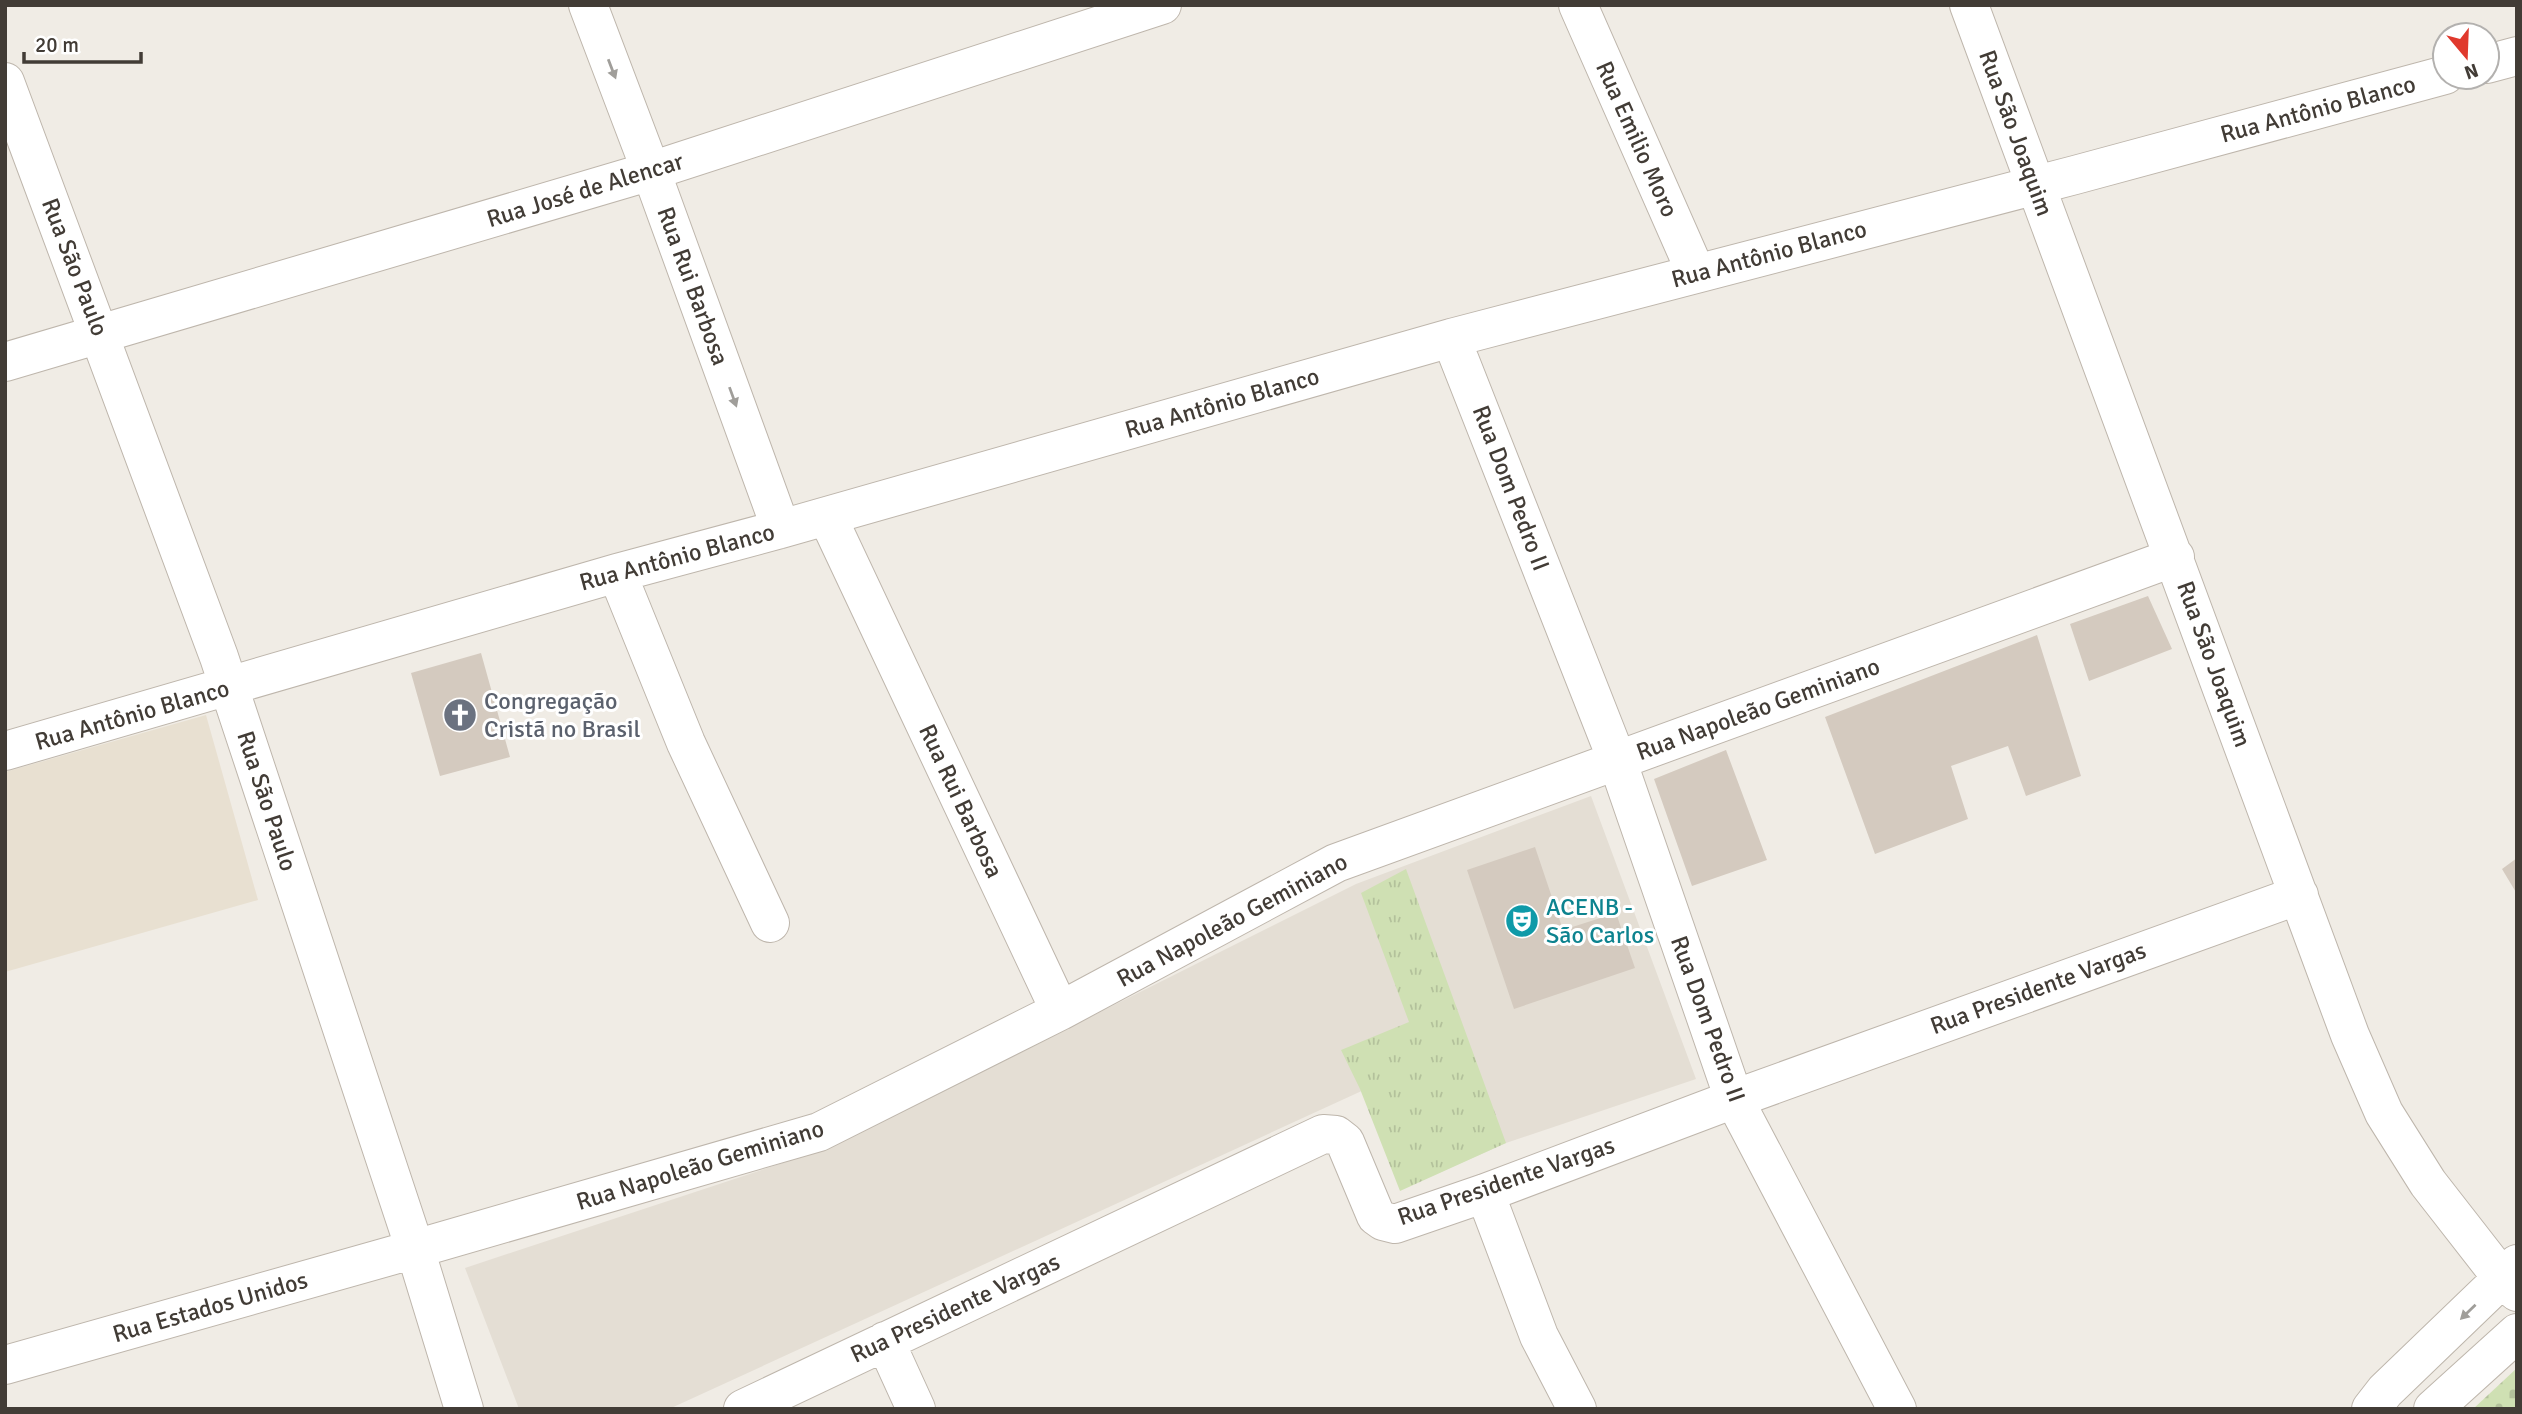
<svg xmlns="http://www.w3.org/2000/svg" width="2522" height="1414" font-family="Signika,sans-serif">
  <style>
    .residential { fill: #e4ded4 }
    .education { fill: #e8e0d1 }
    .grass { fill: url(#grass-tufts) }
    .cemetery { fill: url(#cemetery-stones) }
    .building { fill: #d4cabf }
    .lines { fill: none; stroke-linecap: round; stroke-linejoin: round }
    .minor-casing { stroke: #beb6ac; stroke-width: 40 }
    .minor { stroke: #fff; stroke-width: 38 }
    .oneway { fill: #a09e9a }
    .labels { text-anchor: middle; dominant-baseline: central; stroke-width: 6; stroke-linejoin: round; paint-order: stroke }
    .street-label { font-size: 24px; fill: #423c36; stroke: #fff }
    .worship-label { font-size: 24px; fill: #5b616d; stroke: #fff; text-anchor: start }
    .culture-label { font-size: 24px; fill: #0d838f; stroke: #fff; text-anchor: start }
  </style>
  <defs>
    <pattern id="grass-tufts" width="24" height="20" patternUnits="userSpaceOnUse" patternTransform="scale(1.75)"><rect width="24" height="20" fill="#cfe0b3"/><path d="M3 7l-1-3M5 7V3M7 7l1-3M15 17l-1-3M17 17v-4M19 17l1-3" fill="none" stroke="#b3c19b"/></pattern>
    <pattern id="cemetery-stones" width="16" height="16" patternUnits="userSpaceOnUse" patternTransform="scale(1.75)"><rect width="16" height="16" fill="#cfe0b3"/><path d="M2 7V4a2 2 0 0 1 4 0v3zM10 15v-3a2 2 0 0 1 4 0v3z" fill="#b3c19b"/></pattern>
  </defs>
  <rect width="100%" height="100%" fill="#f0ece5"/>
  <path class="residential" d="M 1591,796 L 1696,1079 L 1506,1143 L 1416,1183 L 1366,1089 L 669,1409 L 519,1409 L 465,1268 L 828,1148 L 1356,884 Z"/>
  <path class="education" d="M 206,715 L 258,900 L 5,972 L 5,772 Z"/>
  <path class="grass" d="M 1406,869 L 1506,1143 L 1400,1191 L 1360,1089 L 1341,1050 L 1409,1022 L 1361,893 Z"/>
  <path class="cemetery" d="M 2517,1368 L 2517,1409 L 2473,1409 Z"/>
  <path class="building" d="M 2148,596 L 2172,649 L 2089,681 L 2070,624 Z
    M 2037,635 L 2081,776 L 2026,796 L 2008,746 L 1951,766 L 1968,819 L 1875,854 L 1825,717 Z
    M 481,653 L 510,757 L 440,776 L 411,673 Z
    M 1726,750 L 1767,860 L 1692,886 L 1654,779 Z
    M 1535,847 L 1563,930 L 1616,913 L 1635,968 L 1514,1009 L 1467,870 Z
    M 2517,858 L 2517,894 L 2502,869 Z"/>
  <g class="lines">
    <g class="minor-casing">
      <path id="minor" d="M 588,5 L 651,171 L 781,529
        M 1578,5 L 1696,273
        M 1969,5 L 2350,1035 L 2384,1113 L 2428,1183 L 2502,1278 L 2517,1292
        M 2487,64 L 2517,56
        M 5,82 L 219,657 L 415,1249 L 464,1409
        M 1451,338 L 1617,760 L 1734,1099 L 1897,1409
        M 5,362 L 651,171 L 1162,5
        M 827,516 L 1060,1011
        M 617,573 L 686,743 L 770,923
        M 5,751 L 617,573 L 781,529 L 1451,338 L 2075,175 L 2445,75
        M 1485,1193 L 1539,1336 L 1577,1409
        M 885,1341 L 916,1409
        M 5,1365 L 415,1249 L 819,1132 L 1060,1011 L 1336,863 L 2175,557
        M 743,1409 L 1323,1134 L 1336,1135 L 1345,1142 L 1376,1216 L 1383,1221 L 1395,1224 L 1485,1193 L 1734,1099 L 2299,895
        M 2371,1409 L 2385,1391 L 2517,1264
        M 2433,1409 L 2517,1333"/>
    </g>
    <use href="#minor" class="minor"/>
  </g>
  <defs><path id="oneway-solid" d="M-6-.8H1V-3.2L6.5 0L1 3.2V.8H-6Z" transform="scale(1.75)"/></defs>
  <g class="oneway">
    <use href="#oneway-solid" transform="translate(612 69) rotate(69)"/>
    <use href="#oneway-solid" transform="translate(733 397) rotate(70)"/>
    <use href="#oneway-solid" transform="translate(2468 1312) rotate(136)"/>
  </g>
  <defs>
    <g id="church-disc" transform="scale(1.75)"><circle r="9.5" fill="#6b7280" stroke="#fff"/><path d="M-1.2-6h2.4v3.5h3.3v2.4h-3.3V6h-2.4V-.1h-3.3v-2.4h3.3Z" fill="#fff"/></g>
    <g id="theatre-disc" transform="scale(1.75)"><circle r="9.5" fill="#0f9aa8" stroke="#fff"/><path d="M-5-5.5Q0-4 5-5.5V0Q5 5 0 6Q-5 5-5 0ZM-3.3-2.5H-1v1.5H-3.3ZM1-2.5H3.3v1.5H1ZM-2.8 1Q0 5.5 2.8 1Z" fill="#fff"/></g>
  </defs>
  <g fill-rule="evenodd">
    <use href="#church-disc" x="460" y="715"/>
    <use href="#theatre-disc" x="1522" y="921"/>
  </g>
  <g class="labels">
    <g class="street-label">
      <text transform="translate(2318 109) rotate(-15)">Rua Antônio Blanco</text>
      <text transform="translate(2016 133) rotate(70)">Rua São Joaquim</text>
      <text transform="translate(1637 139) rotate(66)">Rua Emilio Moro</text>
      <text transform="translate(585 190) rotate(-17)">Rua José de Alencar</text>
      <text transform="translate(1769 254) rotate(-15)">Rua Antônio Blanco</text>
      <text transform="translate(75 267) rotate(69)">Rua São Paulo</text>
      <text transform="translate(693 286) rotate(70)">Rua Rui Barbosa</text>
      <text transform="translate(1222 403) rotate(-16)">Rua Antônio Blanco</text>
      <text transform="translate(1511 488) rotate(69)">Rua Dom Pedro II</text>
      <text transform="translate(677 557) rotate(-15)">Rua Antônio Blanco</text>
      <text transform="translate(2214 664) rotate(70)">Rua São Joaquim</text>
      <text transform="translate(1758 709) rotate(-20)">Rua Napoleão Geminiano</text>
      <text transform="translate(132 715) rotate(-16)">Rua Antônio Blanco</text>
      <text transform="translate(267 801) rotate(72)">Rua São Paulo</text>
      <text transform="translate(961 801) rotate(65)">Rua Rui Barbosa</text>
      <text transform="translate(1232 920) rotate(-28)">Rua Napoleão Geminiano</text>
      <text transform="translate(2038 988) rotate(-20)">Rua Presidente Vargas</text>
      <text transform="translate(1708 1019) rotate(70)">Rua Dom Pedro II</text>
      <text transform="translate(700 1165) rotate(-17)">Rua Napoleão Geminiano</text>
      <text transform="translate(1506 1181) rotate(-19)">Rua Presidente Vargas</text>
      <text transform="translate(210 1307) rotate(-16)">Rua Estados Unidos</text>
      <text transform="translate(955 1308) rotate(-25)">Rua Presidente Vargas</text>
    </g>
    <g class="worship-label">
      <text x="484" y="701">Congregação<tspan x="484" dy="28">Cristã no Brasil</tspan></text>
    </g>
    <g class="culture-label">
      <text x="1546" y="907">ACENB -<tspan x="1546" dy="28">São Carlos</tspan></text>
    </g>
  </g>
  <rect width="2522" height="1414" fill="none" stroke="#423c36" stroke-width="14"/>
  <g transform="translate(2466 56) rotate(161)"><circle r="33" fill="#ffffff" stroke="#b3b1af" stroke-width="2"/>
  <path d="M0-5L12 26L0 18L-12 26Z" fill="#e0392d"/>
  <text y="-10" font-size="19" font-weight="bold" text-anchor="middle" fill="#423c36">N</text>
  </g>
  <path d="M24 52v10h117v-10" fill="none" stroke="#423c36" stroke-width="3.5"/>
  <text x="35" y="52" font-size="21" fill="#423c36" stroke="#ffffff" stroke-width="5" paint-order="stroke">20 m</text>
</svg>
